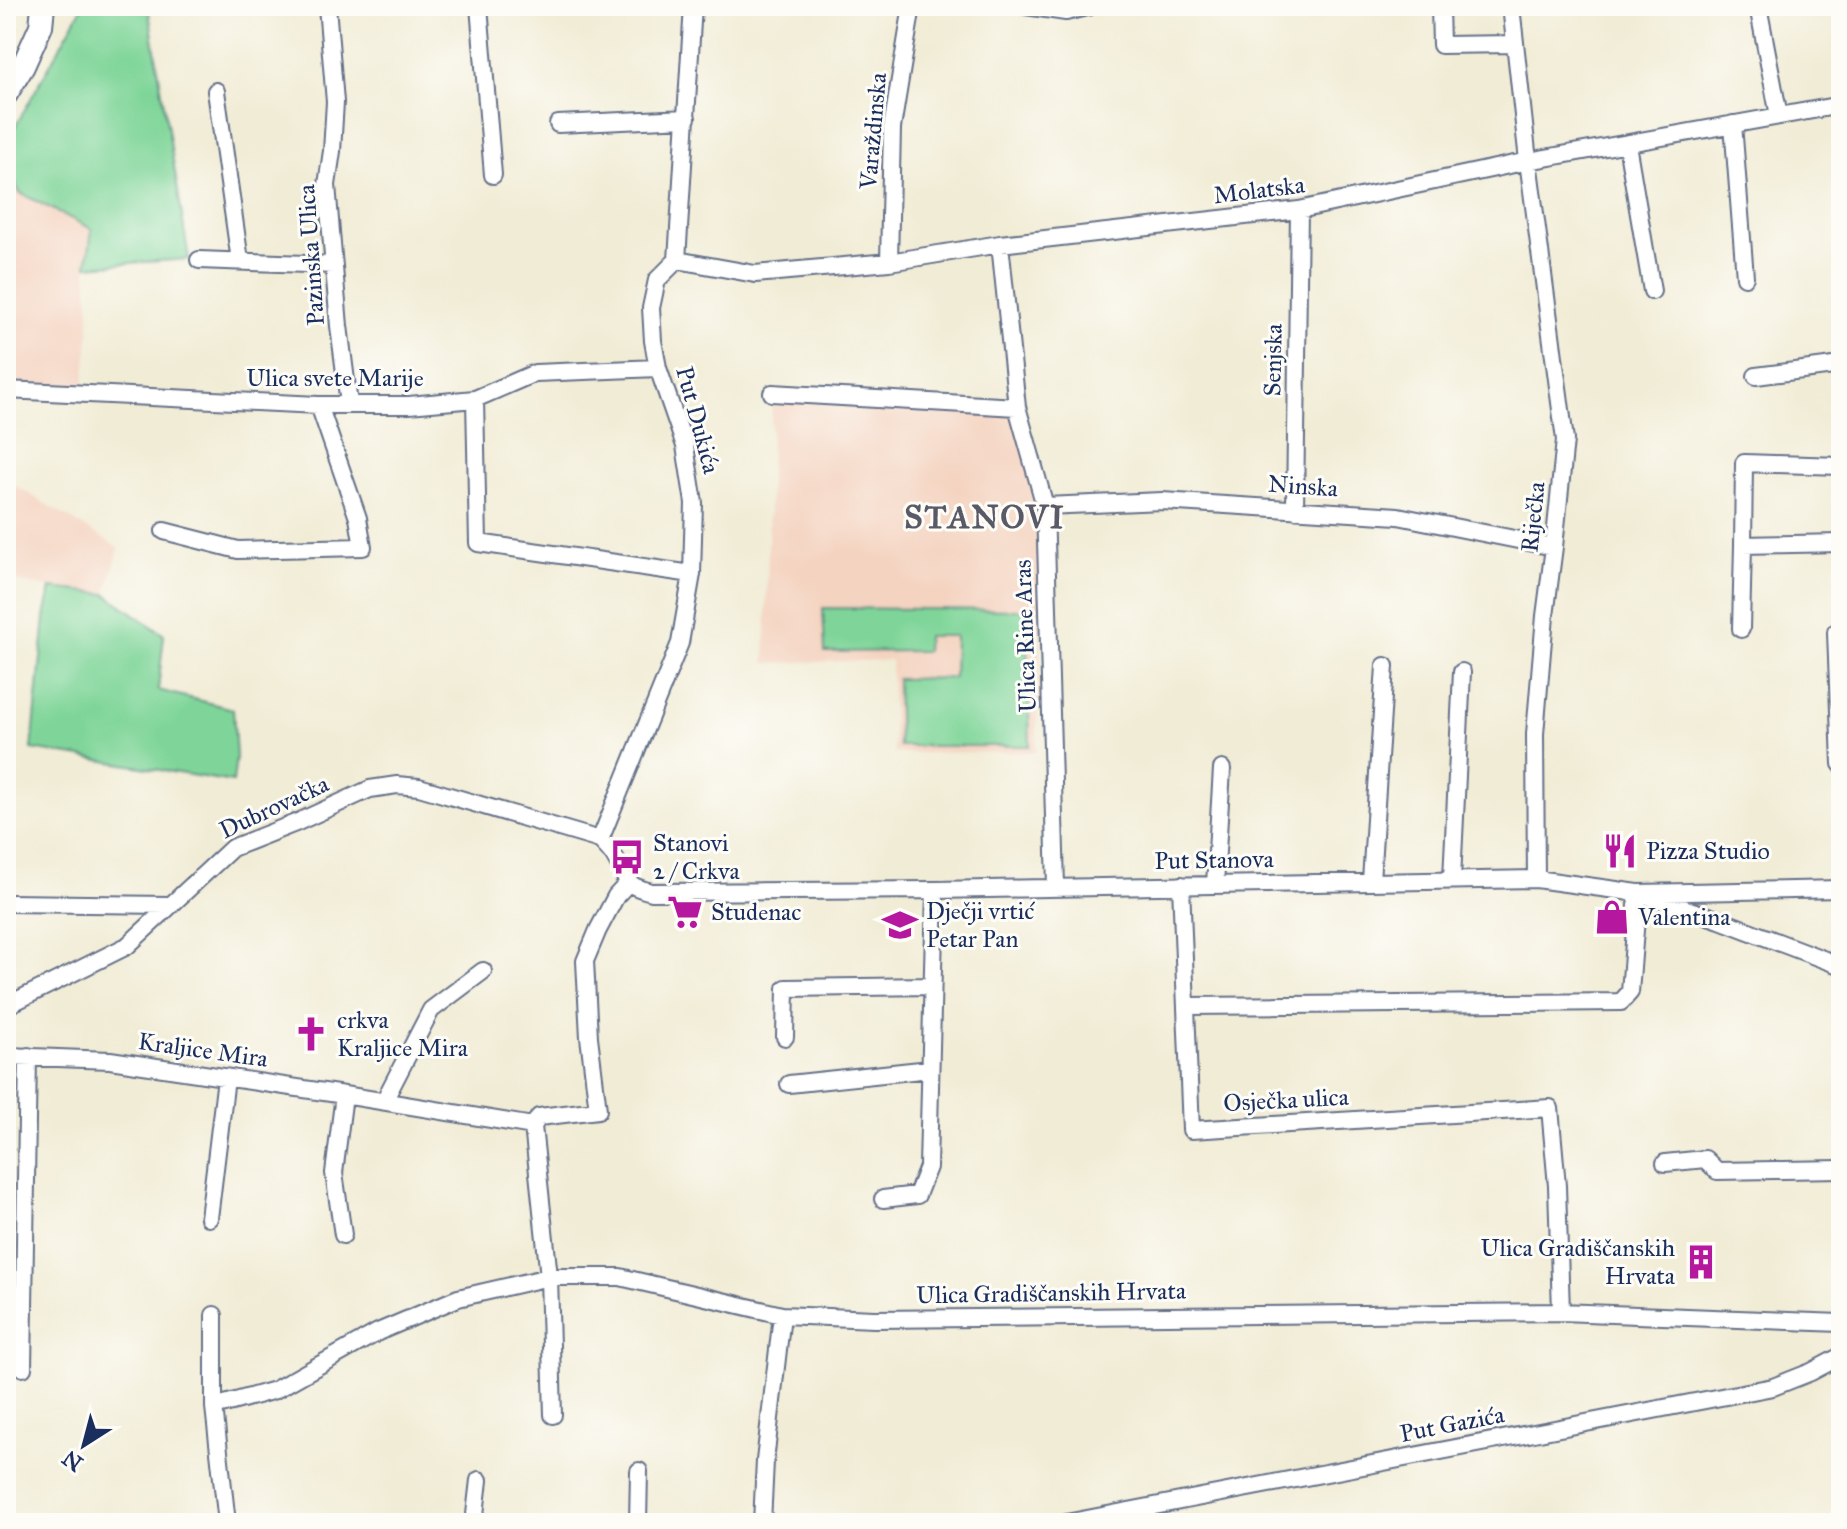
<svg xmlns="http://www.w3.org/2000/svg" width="1847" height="1529" font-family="'IM FELL Great Primer',serif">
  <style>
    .built { fill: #f4d3c0 }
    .green { fill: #7fd599; stroke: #4d827c; stroke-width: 2 }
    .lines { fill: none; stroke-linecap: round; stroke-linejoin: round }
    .street-casing { stroke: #667188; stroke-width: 20 }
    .secondary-casing { stroke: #667188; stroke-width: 26 }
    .street { stroke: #fff; stroke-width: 16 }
    .secondary { stroke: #fff; stroke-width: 22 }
    .labels { text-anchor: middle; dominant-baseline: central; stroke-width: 6; stroke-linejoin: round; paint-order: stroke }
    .street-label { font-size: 24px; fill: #1b2f5e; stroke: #fdfcf7 }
    .poi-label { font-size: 24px; fill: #1b2f5e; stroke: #fdfcf7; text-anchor: start }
    .district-label { font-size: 32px; font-weight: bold; letter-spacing: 2px; fill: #5a5967; stroke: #fdfcf7 }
  </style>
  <rect width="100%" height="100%" fill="#fdfcf7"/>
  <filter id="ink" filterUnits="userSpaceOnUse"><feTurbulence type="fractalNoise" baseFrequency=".0125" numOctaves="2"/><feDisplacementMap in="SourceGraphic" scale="16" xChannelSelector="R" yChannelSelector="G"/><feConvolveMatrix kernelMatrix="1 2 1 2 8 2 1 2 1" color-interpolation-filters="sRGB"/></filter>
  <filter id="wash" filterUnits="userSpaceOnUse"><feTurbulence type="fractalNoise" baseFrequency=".006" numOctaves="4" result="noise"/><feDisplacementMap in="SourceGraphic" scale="32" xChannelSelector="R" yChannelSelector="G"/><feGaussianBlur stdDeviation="1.8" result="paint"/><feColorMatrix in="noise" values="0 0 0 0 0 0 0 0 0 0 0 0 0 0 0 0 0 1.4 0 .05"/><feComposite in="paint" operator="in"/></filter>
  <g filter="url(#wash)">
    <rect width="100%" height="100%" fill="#f1ecd5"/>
    <path class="built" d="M 6,165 L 20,193 L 93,229 L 87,266 L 90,328 L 83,392 L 6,390 Z
      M 772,393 L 1017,407 L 1045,506 L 1036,752 L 894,753 L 891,660 L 765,663 Z
      M 6,480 L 119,548 L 106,594 L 51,588 L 6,579 Z"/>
    <path class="green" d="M 83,6 L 148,6 L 189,259 L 87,266 L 92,229 L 20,193 L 6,165 L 6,143 Z
      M 51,588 L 106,594 L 164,635 L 158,690 L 233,709 L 236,757 L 233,782 L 32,749 L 45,618 Z
      M 823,608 L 1026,610 L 1030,746 L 899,746 L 897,679 L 954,678 L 955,636 L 927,636 L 926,651 L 825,652 Z"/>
  </g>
  <g filter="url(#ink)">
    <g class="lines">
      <g class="street-casing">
        <path id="street" d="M 327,6 L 335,102 L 332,151 L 327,185 L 339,326 L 349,404
          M 479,6 L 493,175
          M 1026,6 L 1066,12 L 1091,6
          M 1440,6 L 1441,45 L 1514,44
          M 1511,6 L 1528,161 L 1565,440 L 1554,547 L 1545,616 L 1535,734 L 1536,879
          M 1758,6 L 1779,116
          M 602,7 L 603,6
          M 216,91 L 240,261
          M 558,124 L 687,118
          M 1733,124 L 1745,277
          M 1627,144 L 1652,291
          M 1000,244 L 1017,407 L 1045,506 L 1056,886
          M 199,260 L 334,265
          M 677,260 L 755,274 L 889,262 L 1000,244 L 1299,210 L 1528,161 L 1841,105
          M 889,262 L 892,128 L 912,6
          M 1756,376 L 1841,365
          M 6,390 L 319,405 L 409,405 L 475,399 L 535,373 L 658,368
          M 772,393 L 1017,407
          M 475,399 L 478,543 L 692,574
          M 1841,466 L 1744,463 L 1743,545 L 1841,543
          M 1045,506 L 1162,501 L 1398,516 L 1554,547
          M 1295,510 L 1299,210
          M 164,531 L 238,550 L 363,547 L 358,518 L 319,405
          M 1741,629 L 1743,545
          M 1841,632 L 1836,632 L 1841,764
          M 600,840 L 680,643 L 692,574 L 694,503 L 685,446 L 658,368 L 653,341 L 651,308 L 657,280 L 677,260 L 693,6
          M 1452,879 L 1462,672
          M 1371,881 L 1385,666
          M 628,883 L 616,896 L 598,930 L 585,961 L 589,1037 L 598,1110 L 539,1117 L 533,1126 L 549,1277 L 620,1277 L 782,1315 L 765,1461 L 762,1523
          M 1215,884 L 1222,769
          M 1181,885 L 1191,1130 L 1550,1108 L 1557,1186 L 1561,1312
          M 6,903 L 170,905
          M 6,1006 L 127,946 L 232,848 L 298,822 L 370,789 L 397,785 L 419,787 L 600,840 C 605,845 610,850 614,856 C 628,878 621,885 652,892 L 935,890 L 1536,879 L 1638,893 L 1720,920 L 1841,966
          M 1186,1006 L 1621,1002 L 1630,992 L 1638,893 L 1841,889
          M 785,1037 L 786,988 L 932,986
          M 6,1056 L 110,1060 L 344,1095 L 533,1126
          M 789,1084 L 930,1069
          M 384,1101 L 431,1010 L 483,971
          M 1665,1163 L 1705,1159 L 1717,1171 L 1841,1169
          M 883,1199 L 917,1195 L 928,1167 L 935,890
          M 209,1218 L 226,1078
          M 343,1235 L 334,1173 L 344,1095
          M 214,1315 L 214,1407
          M 782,1315 L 874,1319 L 1561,1312 L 1841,1323
          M 23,1368 L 28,1056
          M 227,1523 L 214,1407 L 275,1390 L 378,1332 L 458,1298 L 549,1277 L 553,1415
          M 474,1523 L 479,1480
          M 638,1523 L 639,1471
          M 1066,1523 L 1773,1387 L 1811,1372 L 1841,1356"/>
      </g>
      <g class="secondary-casing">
        <path id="secondary" d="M 6,94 L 23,66 L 41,26 L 43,6"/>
      </g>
      <use href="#street" class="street"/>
      <use href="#secondary" class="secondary"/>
    </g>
  </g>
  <defs>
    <g id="restaurant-bare" transform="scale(2.76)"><path d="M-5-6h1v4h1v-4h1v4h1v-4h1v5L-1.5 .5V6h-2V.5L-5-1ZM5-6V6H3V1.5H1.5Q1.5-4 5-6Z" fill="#b5179e" stroke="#fdfcf7" stroke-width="2.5" paint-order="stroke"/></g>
    <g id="bus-bare" transform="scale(2.76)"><path d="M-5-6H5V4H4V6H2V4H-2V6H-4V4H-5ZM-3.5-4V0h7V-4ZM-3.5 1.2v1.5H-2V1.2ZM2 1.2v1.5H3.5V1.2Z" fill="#b5179e" stroke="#fdfcf7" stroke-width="2.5" paint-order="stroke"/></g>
    <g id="supermarket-bare" transform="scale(2.76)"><path d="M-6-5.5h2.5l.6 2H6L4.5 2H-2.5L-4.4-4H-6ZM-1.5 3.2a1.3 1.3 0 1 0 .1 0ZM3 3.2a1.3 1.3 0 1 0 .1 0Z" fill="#b5179e" stroke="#fdfcf7" stroke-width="2.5" paint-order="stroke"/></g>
    <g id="shop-bare" transform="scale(2.76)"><path d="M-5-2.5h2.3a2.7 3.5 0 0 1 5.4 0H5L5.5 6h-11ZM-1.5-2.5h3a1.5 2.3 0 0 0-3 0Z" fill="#b5179e" stroke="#fdfcf7" stroke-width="2.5" paint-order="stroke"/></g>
    <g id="school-bare" transform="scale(2.76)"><path d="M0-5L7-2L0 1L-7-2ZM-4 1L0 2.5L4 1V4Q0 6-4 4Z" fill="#b5179e" stroke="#fdfcf7" stroke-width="2.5" paint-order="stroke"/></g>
    <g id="church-bare" transform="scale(2.76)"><path d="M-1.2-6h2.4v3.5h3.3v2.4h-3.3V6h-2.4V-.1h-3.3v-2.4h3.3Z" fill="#b5179e" stroke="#fdfcf7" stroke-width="2.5" paint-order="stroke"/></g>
    <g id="building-bare" transform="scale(2.76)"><path d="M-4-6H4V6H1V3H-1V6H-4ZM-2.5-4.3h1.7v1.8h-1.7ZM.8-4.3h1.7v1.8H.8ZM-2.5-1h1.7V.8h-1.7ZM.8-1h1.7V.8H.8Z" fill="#b5179e" stroke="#fdfcf7" stroke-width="2.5" paint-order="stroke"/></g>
  </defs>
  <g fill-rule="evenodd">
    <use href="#restaurant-bare" x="1620" y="851"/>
    <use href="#bus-bare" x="627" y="857"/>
    <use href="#supermarket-bare" x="685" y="912"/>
    <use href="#shop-bare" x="1612" y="917"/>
    <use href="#school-bare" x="900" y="925"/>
    <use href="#church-bare" x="311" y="1034"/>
    <use href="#building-bare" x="1701" y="1262"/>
  </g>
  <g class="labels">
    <g class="street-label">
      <text transform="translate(873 131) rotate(-85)">Varaždinska</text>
      <text transform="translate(1259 190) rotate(-7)">Molatska</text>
      <text transform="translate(311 255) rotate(-94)">Pazinska Ulica</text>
      <text transform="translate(1273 360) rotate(-89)">Senjska</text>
      <text x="335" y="378">Ulica svete Marije</text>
      <text transform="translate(698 420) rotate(75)">Put Dukića</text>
      <text transform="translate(1303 486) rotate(4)">Ninska</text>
      <text transform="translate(1533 517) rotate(-84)">Riječka</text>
      <text transform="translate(1025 636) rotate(-92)">Ulica Rine Aras</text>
      <text transform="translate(274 807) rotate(-25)">Dubrovačka</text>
      <text transform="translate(1214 860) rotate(-1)">Put Stanova</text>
      <text transform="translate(203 1050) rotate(8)">Kraljice Mira</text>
      <text transform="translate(1286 1100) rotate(-3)">Osječka ulica</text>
      <text transform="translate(1051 1293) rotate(-1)">Ulica Gradiščanskih Hrvata</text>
      <text transform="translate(1452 1424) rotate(-11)">Put Gazića</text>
    </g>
    <g class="poi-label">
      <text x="653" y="843">Stanovi<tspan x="653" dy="28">2 / Crkva</tspan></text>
      <text x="1646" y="851">Pizza Studio</text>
      <text x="926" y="911">Dječji vrtić<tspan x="926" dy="28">Petar Pan</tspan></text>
      <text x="711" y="912">Studenac</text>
      <text x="1638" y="917">Valentina</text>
      <text x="337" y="1020">crkva<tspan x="337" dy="28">Kraljice Mira</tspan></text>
      <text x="1675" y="1248" text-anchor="end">Ulica Gradiščanskih<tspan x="1675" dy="28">Hrvata</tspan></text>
    </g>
    <g class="district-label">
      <text x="985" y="517">STANOVI</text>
    </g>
  </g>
  <rect width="1847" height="1529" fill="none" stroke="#fdfcf7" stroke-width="32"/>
  <g transform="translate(84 1445) rotate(216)" stroke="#fdfcf7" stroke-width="6" paint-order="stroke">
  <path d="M0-6L14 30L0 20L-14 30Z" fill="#1b2f5e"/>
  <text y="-12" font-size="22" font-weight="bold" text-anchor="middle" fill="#1b2f5e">N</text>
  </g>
</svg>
